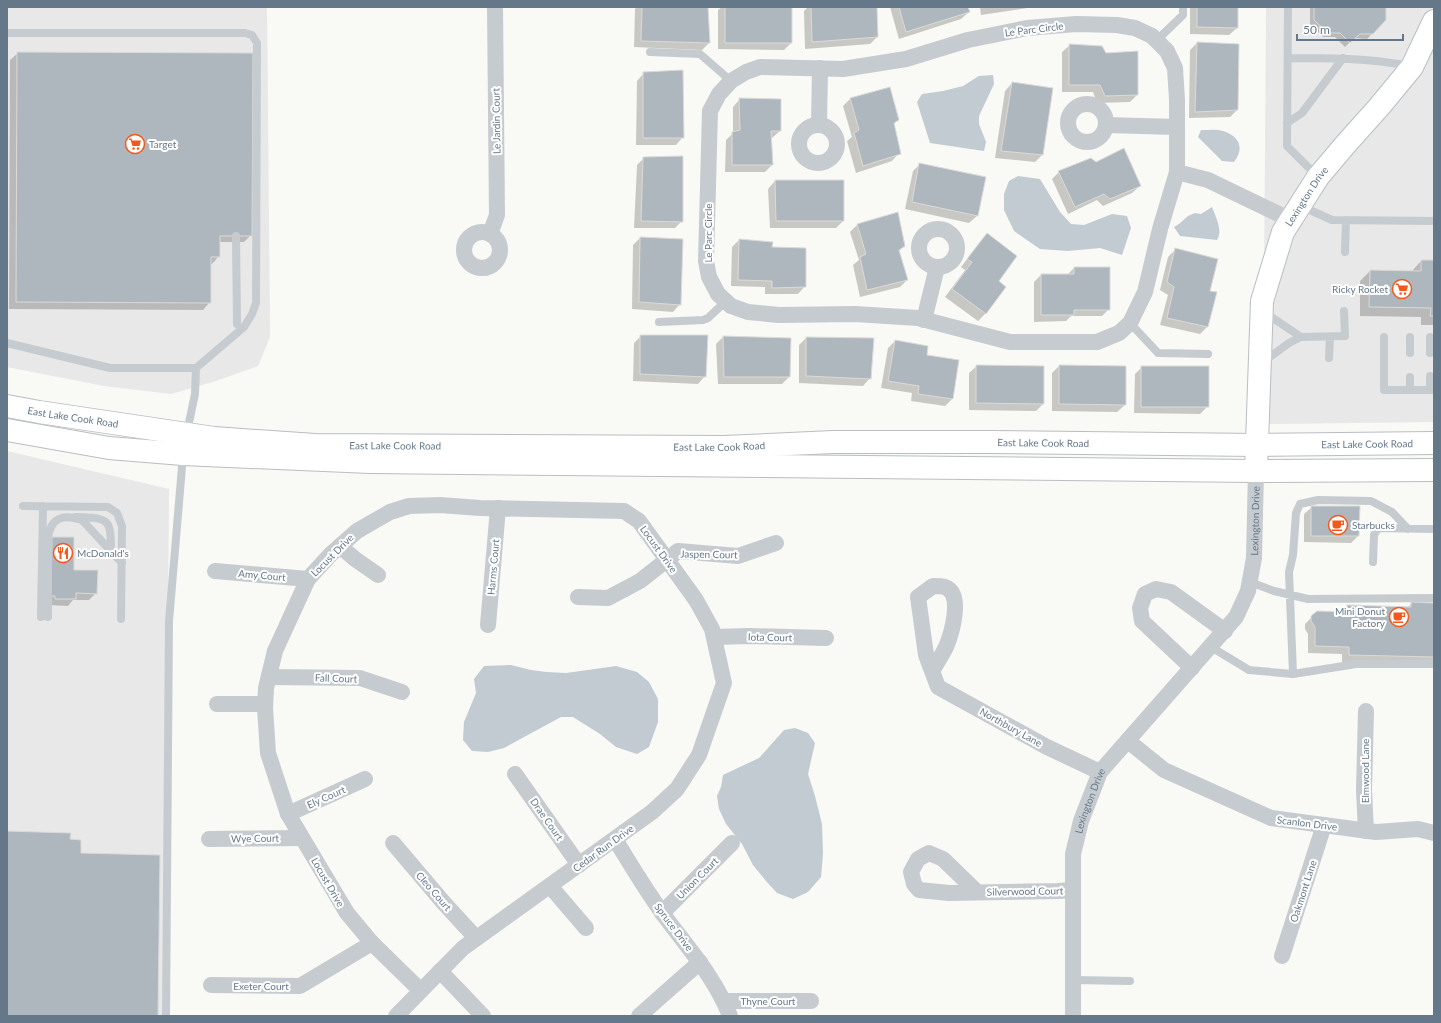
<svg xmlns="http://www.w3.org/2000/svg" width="1441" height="1023" font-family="Lato,sans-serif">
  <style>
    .built { fill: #e7e8e7 }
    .water { fill: #c1cbd1 }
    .shadow { fill: #0003 }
    .building { fill: #afb7be; stroke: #dbdbd8 }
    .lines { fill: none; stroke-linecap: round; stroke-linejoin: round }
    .secondary-casing { stroke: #b8bec3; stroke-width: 24 }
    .primary-casing { stroke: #b9bec2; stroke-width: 24 }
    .lane { stroke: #c6cbcf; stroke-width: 8 }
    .street { stroke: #c6cbcf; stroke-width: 16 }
    .secondary { stroke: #fff; stroke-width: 22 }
    .primary { stroke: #fff; stroke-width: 22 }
    .labels { text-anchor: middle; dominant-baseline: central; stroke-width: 4; stroke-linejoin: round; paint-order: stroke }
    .street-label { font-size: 10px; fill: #65788a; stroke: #fff }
    .poi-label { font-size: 10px; fill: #65788a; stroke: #fff; text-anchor: start }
  </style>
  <rect width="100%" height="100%" fill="#f9f9f6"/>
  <path class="built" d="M 7,7 L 267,7 L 270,337 L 258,366 L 216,381 L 171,394 L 104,386 L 7,367 Z
    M 1266,7 L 1434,7 L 1434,422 L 1263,424 Z
    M 7,451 L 169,489 L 165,1016 L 7,1016 Z"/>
  <path class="water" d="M 993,75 L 994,84 L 979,116 L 979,124 L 986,142 L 984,151 L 930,143 L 917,102 L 922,94 L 943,91 L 963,86 L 979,76 Z
    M 1201,130 C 1208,130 1217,129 1223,131 C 1239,136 1245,148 1234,162 L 1222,161 L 1198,137 Z
    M 1018,176 L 1040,179 L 1060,212 L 1071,224 L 1084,225 L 1112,214 L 1127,216 L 1131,228 L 1122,255 L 1100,248 L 1068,251 L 1040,249 L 1014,231 L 1004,210 L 1004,194 L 1009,181 Z
    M 1212,207 C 1216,218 1223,230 1217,240 L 1180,236 L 1174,227 L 1179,224 L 1188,216 L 1195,213 L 1201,214 Z
    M 511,665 L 531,670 L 546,672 L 566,673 L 616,666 L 637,672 L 649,682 L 658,699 L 658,722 L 649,747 L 637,754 L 616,747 L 600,734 L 573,717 L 561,717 L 504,748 L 488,752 L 472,751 L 463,740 L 464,722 L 476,693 L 474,679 L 484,666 Z
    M 795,728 L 808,733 L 815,743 L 808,774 L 815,796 L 822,824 L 823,854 L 821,877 L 808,892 L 793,899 L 777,893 L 766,881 L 753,865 L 742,844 L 726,824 L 719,809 L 717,796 L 721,787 L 723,775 L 759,758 L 784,730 Z"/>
  <path class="shadow" d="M 637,7 L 707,7 L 709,43 L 702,50 L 634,47 L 635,9 Z
    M 722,7 L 791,7 L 791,43 L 784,50 L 718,49 L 718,10 Z
    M 808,7 L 876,7 L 877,37 L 870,44 L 805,49 L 804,11 Z
    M 890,7 L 967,7 L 969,12 L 961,19 L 899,39 Z
    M 980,7 L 1034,7 L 981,15 Z
    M 1065,7 L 1131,7 L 1065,8 Z
    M 1190,7 L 1237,7 L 1237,28 L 1229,35 L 1190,34 Z
    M 1310,7 L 1385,7 L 1385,20 L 1367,39 L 1354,38 L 1345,47 L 1335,37 L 1323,37 L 1310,24 Z
    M 1197,43 L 1238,45 L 1237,110 L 1230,117 L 1189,118 L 1190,50 Z
    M 1070,45 L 1105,54 L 1137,95 L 1130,102 L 1097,103 L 1093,92 L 1062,92 L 1062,52 Z
    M 18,53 L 251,235 L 244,242 L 219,242 L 219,256 L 212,264 L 210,264 L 210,302 L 203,310 L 9,309 L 10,60 Z
    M 644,73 L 683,137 L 676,145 L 636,145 L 637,81 Z
    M 1012,83 L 1042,155 L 1035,162 L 995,158 L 1005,91 Z
    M 890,88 L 898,120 L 894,124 L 899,153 L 892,161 L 856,173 L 847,141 L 852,137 L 843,106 L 850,99 Z
    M 740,99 L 780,100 L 780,131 L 772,138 L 770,138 L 772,165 L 765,172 L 725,172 L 726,140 L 733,133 L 733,107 Z
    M 644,158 L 682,221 L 675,228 L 634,228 L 637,165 Z
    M 920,164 L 984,177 L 977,216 L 969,223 L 905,209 L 913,171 Z
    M 1096,164 L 1140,186 L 1132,193 L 1103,206 L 1097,200 L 1068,214 L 1052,179 L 1059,172 Z
    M 775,181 L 843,181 L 843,221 L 836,228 L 770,228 L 768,189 Z
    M 857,225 L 904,246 L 898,252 L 907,280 L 900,287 L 860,297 L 853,265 L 859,260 L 850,232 Z
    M 987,235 L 997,281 L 1005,287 L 985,314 L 978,321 L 945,297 L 965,270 L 961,267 L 980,242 Z
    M 640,238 L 680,304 L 673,312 L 632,309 L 633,245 Z
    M 739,240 L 771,248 L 805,286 L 798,294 L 765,294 L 765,287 L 731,286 L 732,247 Z
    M 1175,250 L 1209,291 L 1215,293 L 1207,327 L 1200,334 L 1160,325 L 1168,295 L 1160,290 L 1168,257 Z
    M 1421,261 L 1434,263 L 1434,325 L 1421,325 L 1421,317 L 1360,316 L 1360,281 L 1370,271 L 1411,272 Z
    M 1074,268 L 1109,309 L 1102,316 L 1071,316 L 1066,321 L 1034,322 L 1034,282 L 1041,275 L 1067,275 Z
    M 641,336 L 705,376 L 698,384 L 633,381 L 634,343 Z
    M 723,337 L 789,377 L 782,384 L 718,384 L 716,344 Z
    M 806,338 L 870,378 L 863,386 L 799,383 L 799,345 Z
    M 895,341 L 926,356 L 958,361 L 952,399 L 945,406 L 911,401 L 912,393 L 881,388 L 888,348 Z
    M 977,366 L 1043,404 L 1036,411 L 969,410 L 969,373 Z
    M 1059,366 L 1125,405 L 1117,412 L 1052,411 L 1052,373 Z
    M 1142,367 L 1208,406 L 1200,414 L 1134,413 L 1135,374 Z
    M 1312,507 L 1358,536 L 1351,543 L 1304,542 L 1304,514 Z
    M 73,571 L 96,593 L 89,600 L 73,600 L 68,606 L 48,605 L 44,603 Z
    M 1412,603 L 1434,604 L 1434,664 L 1342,662 L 1342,654 L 1308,653 L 1308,634 L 1305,629 L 1305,624 L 1312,617 L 1341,613 L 1347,606 L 1407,608 Z"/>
  <path class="building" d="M 642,7 L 708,7 L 710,43 L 641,41 Z
    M 725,7 L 792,7 L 792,43 L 725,43 Z
    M 811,7 L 877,7 L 878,37 L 812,42 Z
    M 899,7 L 968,7 L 970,12 L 906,32 Z
    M 1197,7 L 1238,7 L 1238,28 L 1197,27 Z
    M 1314,7 L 1386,7 L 1386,20 L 1373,34 L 1360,34 L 1350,43 L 1340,33 L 1328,33 L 1314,20 Z
    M 1197,42 L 1239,44 L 1238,110 L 1195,112 Z
    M 1069,44 L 1102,46 L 1106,53 L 1138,51 L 1138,95 L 1105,96 L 1100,85 L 1069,85 Z
    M 17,52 L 253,53 L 252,236 L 220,236 L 220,257 L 211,257 L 211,303 L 16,302 Z
    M 683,70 L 684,138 L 643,138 L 643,72 Z
    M 1012,82 L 1053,88 L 1043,155 L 1001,151 Z
    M 890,87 L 899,120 L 894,123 L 901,154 L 863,166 L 854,133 L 859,130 L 850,98 Z
    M 739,98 L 781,99 L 781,131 L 771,131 L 773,165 L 732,165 L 732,132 L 740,130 Z
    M 1124,148 L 1141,186 L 1110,199 L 1104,194 L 1075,207 L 1058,171 L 1091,158 L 1096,162 Z
    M 683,156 L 683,222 L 641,221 L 643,157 Z
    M 919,163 L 986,177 L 978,216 L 912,202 Z
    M 775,180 L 844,180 L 844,221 L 776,221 Z
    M 898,212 L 905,246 L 899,250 L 908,280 L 867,290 L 860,257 L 866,254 L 857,224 Z
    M 987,233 L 1017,256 L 999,281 L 1006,287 L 986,314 L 952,289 L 972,262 L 967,259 Z
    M 640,237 L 683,239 L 681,305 L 639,302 Z
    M 739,239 L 773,242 L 772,247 L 806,248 L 806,287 L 772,288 L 772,281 L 738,280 Z
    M 1175,248 L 1218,259 L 1210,291 L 1217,292 L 1208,327 L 1167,318 L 1174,287 L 1167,282 Z
    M 1421,260 L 1433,260 L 1434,262 L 1434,316 L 1430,316 L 1431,308 L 1369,307 L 1370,270 L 1421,271 Z
    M 1074,267 L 1110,267 L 1110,310 L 1074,310 L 1074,315 L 1041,315 L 1041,274 L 1074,274 Z
    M 640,335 L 708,335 L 706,377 L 640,374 Z
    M 723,336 L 791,338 L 790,377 L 724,377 Z
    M 806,337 L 874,338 L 871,379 L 806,376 Z
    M 895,340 L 928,346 L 927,355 L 959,360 L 953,399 L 918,394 L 919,386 L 888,381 Z
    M 976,365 L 1044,366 L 1044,404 L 976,403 Z
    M 1059,365 L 1126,366 L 1126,405 L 1059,404 Z
    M 1141,366 L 1209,366 L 1209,407 L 1141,407 Z
    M 1311,506 L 1360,506 L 1359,536 L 1311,536 Z
    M 52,537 L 74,537 L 74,570 L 98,570 L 97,594 L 76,593 L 76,599 L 55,599 L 55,596 L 51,596 Z
    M 1411,602 L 1434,603 L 1434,657 L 1349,655 L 1349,647 L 1315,646 L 1315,627 L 1311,621 L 1311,616 L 1317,611 L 1347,612 L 1347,605 L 1411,607 Z
    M 7,831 L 71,833 L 70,839 L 81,840 L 81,853 L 160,855 L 158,1016 L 7,1016 Z"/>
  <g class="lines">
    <g class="secondary-casing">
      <g id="secondary">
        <path id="s2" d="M 1256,471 L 1262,301 L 1283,232 L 1318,177 L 1345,145 L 1379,107 L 1412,67 L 1434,21"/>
      </g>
    </g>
    <g class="primary-casing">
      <g id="primary">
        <path id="s3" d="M 7,406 L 39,412 L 214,438 L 315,445 L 724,447 L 833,442 L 986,442 L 1257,445 L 1434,443"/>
        <path d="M 7,430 L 109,448 L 183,454 L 370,462 L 1256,471 L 1434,470"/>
      </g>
    </g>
    <path class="lane" d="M 1288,7 L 1287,146 L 1317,176
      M 7,33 L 245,33 L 252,35 L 257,43 L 256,303 L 252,314 L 244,327 L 196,368 L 110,368 L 7,343
      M 1157,40 L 1183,15 L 1183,7
      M 650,52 L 700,54 L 731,81
      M 1288,58 C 1329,58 1369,58 1409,66
      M 1287,123 L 1302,113 L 1343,58
      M 1301,206 L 1332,220 L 1434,221
      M 236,236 L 237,324
      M 1345,252 L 1346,220
      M 1264,312 L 1301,337
      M 659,322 L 703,320 L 708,318 L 726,301
      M 1130,323 L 1158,353 L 1208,354
      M 1384,337 L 1384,390 L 1434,390
      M 1410,337 L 1410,353
      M 1430,337 L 1430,353
      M 1329,358 L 1330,337
      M 1263,362 L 1289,343 L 1301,337 L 1345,336 L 1344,311
      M 1410,390 L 1410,377
      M 1430,390 L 1430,376
      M 187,432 L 195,394 L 196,368
      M 23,506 L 108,507 L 117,513 L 122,526 L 121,619
      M 76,517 C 109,518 111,518 111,552
      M 1373,562 L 1374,535 L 1378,528 L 1434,529
      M 1250,582 L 1274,591 L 1308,599 L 1434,598
      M 41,617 L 43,506
      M 48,617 L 48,538 C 51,517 63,514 82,520 L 122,563
      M 1211,647 L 1249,670 L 1293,674 L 1356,664 L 1434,664
      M 1293,674 L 1289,572 L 1293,555 L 1296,513 L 1300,504 L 1318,500 L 1371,501 L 1392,512 L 1408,529
      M 1073,980 L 1130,981
      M 166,1016 L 169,621 L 183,455"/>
    <g class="street">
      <path d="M 1076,24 L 1117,25 L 1135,28 L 1152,36 L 1167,51 L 1175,68 L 1177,100 L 1177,172 L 1160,229 L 1145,292 L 1130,323 L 1119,333 L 1097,342 L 1010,342 L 918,318 L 855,314 L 779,315 L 748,312 L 731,306 L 718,294 L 709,277 L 706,261 L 710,111 L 719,94 L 731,81 L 746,72 L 760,67 L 843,69 L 906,59 L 968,40 L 1027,28 Z"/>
      <circle cx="1087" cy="123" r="19"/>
      <circle cx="818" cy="144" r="19"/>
      <path d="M 819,125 L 820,68"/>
      <path d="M 1106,125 L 1177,127"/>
      <path d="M 1177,172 L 1208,180 L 1291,220"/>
      <circle cx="938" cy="248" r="19"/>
      <circle cx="482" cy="250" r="18"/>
      <path d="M 490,234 L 497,215 L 495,7"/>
      <path d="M 924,320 L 937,267"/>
      <path d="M 340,546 L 355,559 L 378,575"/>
      <path d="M 215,571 L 308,579"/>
      <path d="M 578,597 L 608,598 L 640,581 L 678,551 L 738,556 L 776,543"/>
      <path d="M 488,625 L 498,508"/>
      <path d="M 714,637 L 749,636 L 826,638"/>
      <path d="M 1192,668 L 1142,621 L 1140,608 L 1145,594 L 1156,589 L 1171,592 L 1225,631"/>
      <path d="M 932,671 C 937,663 942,655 946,647 C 951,635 964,594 945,587 C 942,586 937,586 933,586 L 918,597 L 926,655 L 938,687 L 1047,747 L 1100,772"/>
      <path d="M 269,677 L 360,678 L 402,692"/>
      <path d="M 217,704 L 265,704"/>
      <path d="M 1366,711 L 1364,790 L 1366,831"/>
      <path d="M 1128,741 L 1164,770 L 1271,818 L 1376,832 L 1418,829 L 1434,833"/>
      <path d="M 515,774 L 579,865"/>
      <path d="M 288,814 L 365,779"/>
      <path d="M 209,839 L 302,838"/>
      <path d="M 615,839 C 630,864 646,890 663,914 C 687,947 715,977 730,1016"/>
      <path d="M 393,843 L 443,902 L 476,938"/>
      <path d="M 550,886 L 586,928"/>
      <path d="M 977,892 L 943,859 L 929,853 L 918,859 L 911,872 L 914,884 L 919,890 L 949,893 L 1058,891 L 1073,890"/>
      <path d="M 662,913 L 732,843"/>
      <path d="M 1282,956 L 1324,825"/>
      <path d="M 440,971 L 483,1016"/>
      <path d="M 211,985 L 300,986 L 372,943"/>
      <path d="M 724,1001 L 811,1001"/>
      <path d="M 396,1016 L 463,948 L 652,812 L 677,789 L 699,755 L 724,683 L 712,629 L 696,600 L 639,521 L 624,511 L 480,508 L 440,505 L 409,506 L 390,512 L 357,531 L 331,554 L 308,579 L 275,651 L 266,688 L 265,708 L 268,753 L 288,814 L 347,913 L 372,943 L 421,991"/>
      <path d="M 639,1016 L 700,962"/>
      <path id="s1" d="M 1073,1016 L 1073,854 L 1081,821 L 1100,772 L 1236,617 L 1248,591 L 1254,558 L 1256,471"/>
    </g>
    <use href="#secondary" class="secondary"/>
    <use href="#primary" class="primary"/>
  </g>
  <defs>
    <g id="supermarket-ring" transform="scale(1)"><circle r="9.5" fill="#fff" stroke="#f6571a" stroke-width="1.5"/><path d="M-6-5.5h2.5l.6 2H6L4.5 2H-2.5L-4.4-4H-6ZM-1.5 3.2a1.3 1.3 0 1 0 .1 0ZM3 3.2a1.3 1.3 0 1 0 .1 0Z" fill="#f6571a"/></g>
    <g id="cafe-ring" transform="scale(1)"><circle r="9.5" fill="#fff" stroke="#f6571a" stroke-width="1.5"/><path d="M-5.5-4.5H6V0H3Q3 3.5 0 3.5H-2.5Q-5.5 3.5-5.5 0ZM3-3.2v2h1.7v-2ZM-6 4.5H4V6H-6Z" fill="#f6571a"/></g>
    <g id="restaurant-ring" transform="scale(1)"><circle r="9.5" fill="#fff" stroke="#f6571a" stroke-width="1.5"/><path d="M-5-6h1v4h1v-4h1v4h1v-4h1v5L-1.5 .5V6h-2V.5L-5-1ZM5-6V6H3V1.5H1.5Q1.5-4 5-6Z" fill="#f6571a"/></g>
  </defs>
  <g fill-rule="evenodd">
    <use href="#supermarket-ring" x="135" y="144"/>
    <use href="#supermarket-ring" x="1402" y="289"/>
    <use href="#cafe-ring" x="1338" y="525"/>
    <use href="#restaurant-ring" x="63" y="553"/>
    <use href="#cafe-ring" x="1399" y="617"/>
  </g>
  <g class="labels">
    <g class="street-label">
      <text transform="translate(1034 29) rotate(-7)">Le Parc Circle</text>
      <text transform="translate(496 121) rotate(-91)">Le Jardin Court</text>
      <text stroke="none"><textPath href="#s2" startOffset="285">Lexington Drive</textPath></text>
      <text transform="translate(708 233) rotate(-90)">Le Parc Circle</text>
      <text stroke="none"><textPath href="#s3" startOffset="67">East Lake Cook Road</textPath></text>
      <text stroke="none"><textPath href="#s3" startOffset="1039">East Lake Cook Road</textPath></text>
      <text stroke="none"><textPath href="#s3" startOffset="1363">East Lake Cook Road</textPath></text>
      <text stroke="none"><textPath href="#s3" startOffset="391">East Lake Cook Road</textPath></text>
      <text stroke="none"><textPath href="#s3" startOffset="715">East Lake Cook Road</textPath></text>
      <text stroke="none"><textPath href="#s1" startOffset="554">Lexington Drive</textPath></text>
      <text transform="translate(659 549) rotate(54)">Locust Drive</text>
      <text transform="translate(709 554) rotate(1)">Jaspen Court</text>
      <text transform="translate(332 555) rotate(-45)">Locust Drive</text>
      <text transform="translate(493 567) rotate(-85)">Harms Court</text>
      <text transform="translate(262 575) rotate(5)">Amy Court</text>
      <text transform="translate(770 637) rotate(1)">Iota Court</text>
      <text transform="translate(336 678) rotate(2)">Fall Court</text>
      <text transform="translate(1011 727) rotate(29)">Northbury Lane</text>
      <text transform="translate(1365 771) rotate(-90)">Elmwood Lane</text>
      <text transform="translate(326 797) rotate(-24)">Ely Court</text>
      <text stroke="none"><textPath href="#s1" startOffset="218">Lexington Drive</textPath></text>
      <text transform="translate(547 819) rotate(55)">Drae Court</text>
      <text transform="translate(1307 823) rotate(7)">Scanlon Drive</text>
      <text transform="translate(255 838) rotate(-1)">Wye Court</text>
      <text transform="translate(603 848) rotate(-36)">Cedar Run Drive</text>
      <text transform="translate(697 878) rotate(-45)">Union Court</text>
      <text transform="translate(328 882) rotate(60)">Locust Drive</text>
      <text transform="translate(434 891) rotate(49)">Cleo Court</text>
      <text transform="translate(1025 891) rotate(-1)">Silverwood Court</text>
      <text transform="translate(1303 891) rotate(-72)">Oakmont Lane</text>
      <text transform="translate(674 927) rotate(53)">Spruce Drive</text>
      <text x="261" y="986">Exeter Court</text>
      <text x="768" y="1001">Thyne Court</text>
    </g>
    <g class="poi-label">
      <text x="149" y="144">Target</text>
      <text x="1388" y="289" text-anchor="end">Ricky Rocket</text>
      <text x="1352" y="525">Starbucks</text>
      <text x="77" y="553">McDonald's</text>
      <text x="1385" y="611" text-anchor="end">Mini Donut<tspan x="1385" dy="12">Factory</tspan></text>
    </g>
  </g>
  <rect width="1441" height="1023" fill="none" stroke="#65788a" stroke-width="16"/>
  <path d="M1297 34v6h106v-6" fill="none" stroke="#65788a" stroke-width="2"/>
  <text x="1303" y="34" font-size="12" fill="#65788a" stroke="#ffffff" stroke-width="3" paint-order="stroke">50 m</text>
</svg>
